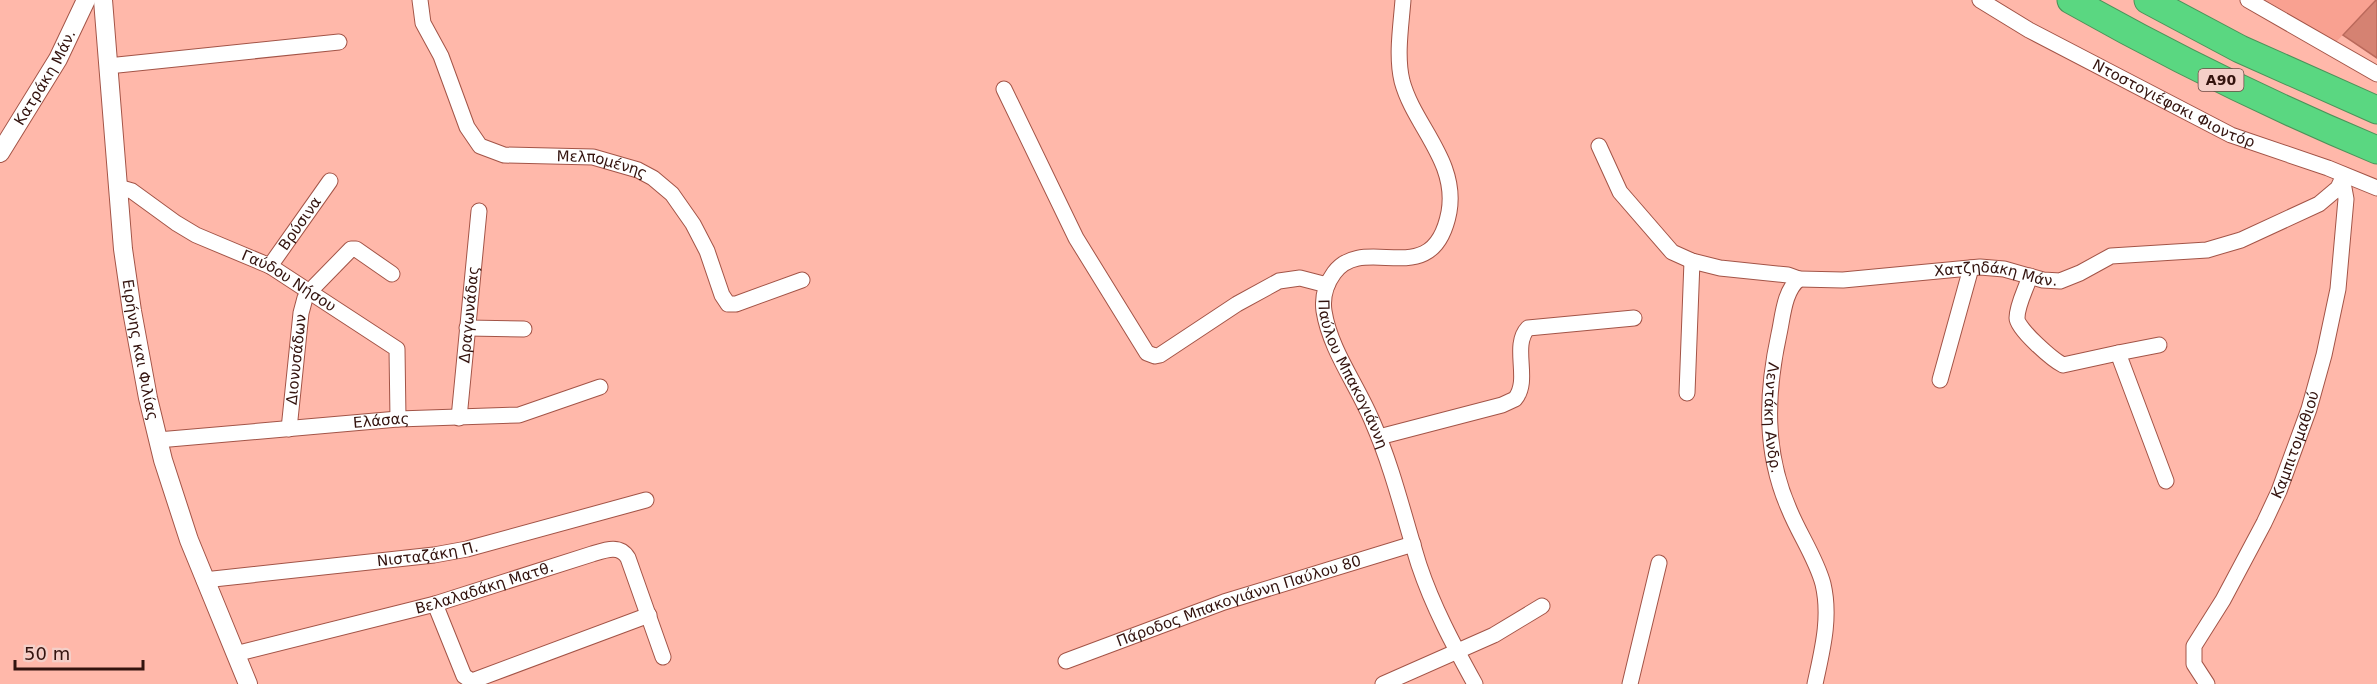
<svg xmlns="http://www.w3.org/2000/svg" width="2377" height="684" font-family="'DejaVu Sans',sans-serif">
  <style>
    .green { fill: #f9a191 }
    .building { fill: #d58272; stroke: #ba695b; stroke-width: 1.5 }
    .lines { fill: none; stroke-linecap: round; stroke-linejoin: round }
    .minor-casing { stroke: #a35447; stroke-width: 17 }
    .tertiary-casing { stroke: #a35447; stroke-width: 20 }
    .motorway-casing { stroke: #4c9259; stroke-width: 29 }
    .minor { stroke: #fff; stroke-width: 15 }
    .tertiary { stroke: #fff; stroke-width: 18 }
    .motorway { stroke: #5ad781; stroke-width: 27 }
    .labels { text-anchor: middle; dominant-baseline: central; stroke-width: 4.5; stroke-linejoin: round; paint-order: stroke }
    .shield { fill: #f4cfc8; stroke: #6d4b46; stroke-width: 1.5 }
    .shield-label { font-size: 14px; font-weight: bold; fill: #33130e }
    .street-label { font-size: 15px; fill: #33130e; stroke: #f4cfc8 }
  </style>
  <rect width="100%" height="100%" fill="#ffb8aa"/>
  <path class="green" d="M 2265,0 L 2376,0 L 2336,42 Z"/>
  <path class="building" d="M 2376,0 L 2377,0 L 2377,58 L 2343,35 Z"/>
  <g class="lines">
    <g class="minor-casing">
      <g id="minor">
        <path id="s1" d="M 420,0 L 423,23 L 441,56 L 467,127 L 480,146 L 504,155 L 593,157 L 638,170 L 653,178 L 672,194 L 693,224 L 707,251 L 722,295 L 728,304 L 736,304 L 802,280"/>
        <path id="s2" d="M 1403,0 C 1401,26 1396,56 1402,81 C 1414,126 1458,161 1449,212 C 1433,295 1365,231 1334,273 C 1326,284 1322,297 1324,311 C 1330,350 1358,386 1373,423 C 1393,469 1404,517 1419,565 C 1433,607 1454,646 1475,684"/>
        <path id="s3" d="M 1980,0 L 2029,30 L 2231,135 L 2328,168 L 2377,188"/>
        <path d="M 2248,0 L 2377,74"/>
        <path d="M 108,66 L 339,42"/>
        <path d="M 1004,89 L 1076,238 L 1147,353 L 1155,356 L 1160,355 L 1237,304 L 1279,281 L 1300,278 L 1327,285"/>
        <path id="s4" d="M 1599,146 L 1620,192 L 1672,252 L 1692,261 L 1720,268 L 1788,275 L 1799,279 C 1784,291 1783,316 1779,334 C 1766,394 1764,452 1789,509 C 1799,534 1816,558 1823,584 C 1831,618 1822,651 1815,684"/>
        <path id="s5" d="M 118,187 L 132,191 L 176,223 L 196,235 L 270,266 L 397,349 L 398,419"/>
        <path id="s6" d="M 270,266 L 330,181"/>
        <path d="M 2030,276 C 2026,289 2017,305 2017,318 C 2017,329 2053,360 2063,365 L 2118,353 L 2166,481"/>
        <path id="s7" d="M 1799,279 L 1843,280 L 1980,267 L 2004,269 L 2043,280 L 2060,281 L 2080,273 L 2111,256 L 2207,250 L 2241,240 L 2319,204 L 2338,188 L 2344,175"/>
        <path d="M 467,328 L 524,329"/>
        <path d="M 2118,353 L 2159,345"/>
        <path d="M 1940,380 L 1971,268"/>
        <path d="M 1687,393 L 1692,261"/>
        <path id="s8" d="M 459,418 L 479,211"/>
        <path id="s9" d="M 289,429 L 301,313 L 305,298 L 310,291 L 351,249 L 356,249 L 392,274"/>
        <path d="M 1379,437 L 1502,405 L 1515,399 C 1531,380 1511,346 1528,328 L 1634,318"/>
        <path id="s10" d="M 158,440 L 398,419 L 519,415 L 600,387"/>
        <path id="s11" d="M 204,580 L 434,555 L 467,549 L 646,500"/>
        <path d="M 435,604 L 464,676 L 472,681 L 649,615"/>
        <path id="s12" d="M 235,654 L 435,604 L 592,554 C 605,550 620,544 628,558 L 663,657"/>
        <path id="s13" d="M 1066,661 L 1224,602 L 1413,544"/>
        <path d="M 1383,684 L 1494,635 L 1542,606"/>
        <path d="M 1630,684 L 1659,563"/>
        <path id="s14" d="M 2207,684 L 2194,664 L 2194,646 L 2223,600 L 2264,523 L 2279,491 L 2309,409 L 2324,355 L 2338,289 L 2346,199 L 2344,188 L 2341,183"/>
      </g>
    </g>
    <g class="tertiary-casing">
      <g id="tertiary">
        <path id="s15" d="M 103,0 L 123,249 L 132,311 L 148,398 L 163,460 L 189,540 L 248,684"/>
        <path id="s16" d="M 0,153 L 58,59 L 86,0"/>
      </g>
    </g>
    <g class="motorway-casing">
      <path id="motorway" d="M 2071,0 C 2170,56 2272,106 2377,150
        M 2148,0 L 2240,49 L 2377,110"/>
    </g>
    <use href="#minor" class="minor"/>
    <use href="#tertiary" class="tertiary"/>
    <use href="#motorway" class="motorway"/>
  </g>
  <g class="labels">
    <rect class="shield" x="2198.5" y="69" width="45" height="22" rx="4.5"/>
    <g class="shield-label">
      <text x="2221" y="80">Α90</text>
    </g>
    <g class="street-label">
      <text stroke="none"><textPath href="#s16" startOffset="88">Κατράκη Μάν.</textPath></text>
      <text stroke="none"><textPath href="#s3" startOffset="220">Ντοστογιέφσκι Φιοντόρ</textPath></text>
      <text stroke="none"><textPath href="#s1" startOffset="284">Μελπομένης</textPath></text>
      <text stroke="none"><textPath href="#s6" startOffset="52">Βρύσινα</textPath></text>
      <text stroke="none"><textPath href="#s7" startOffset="198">Χατζηδάκη Μάν.</textPath></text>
      <text stroke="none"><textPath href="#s5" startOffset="196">Γαύδου Νήσου</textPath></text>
      <text stroke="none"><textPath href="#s8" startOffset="104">Δραγωνάδας</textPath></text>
      <text stroke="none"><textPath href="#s15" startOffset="352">Ειρήνης και Φιλίας</textPath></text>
      <text stroke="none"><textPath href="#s9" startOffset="70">Διονυσάδων</textPath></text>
      <text stroke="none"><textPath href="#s2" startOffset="478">Παύλου Μπακογιάννη</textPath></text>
      <text stroke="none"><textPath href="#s4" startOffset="405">Λεντάκη Ανδρ.</textPath></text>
      <text stroke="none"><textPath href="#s10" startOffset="224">Ελάσας</textPath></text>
      <text stroke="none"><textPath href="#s14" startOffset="268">Καμπιτομαθιού</textPath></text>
      <text stroke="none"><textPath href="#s11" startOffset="225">Νισταζάκη Π.</textPath></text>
      <text stroke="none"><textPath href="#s12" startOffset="258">Βελαλαδάκη Ματθ.</textPath></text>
      <text stroke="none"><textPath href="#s13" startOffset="183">Πάροδος Μπακογιάννη Παύλου 80</textPath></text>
    </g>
  </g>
  <path d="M15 660v9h128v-9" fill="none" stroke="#33130e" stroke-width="3"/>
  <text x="24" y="660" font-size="18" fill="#33130e" stroke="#f4cfc8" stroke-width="4.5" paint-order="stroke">50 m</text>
</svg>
